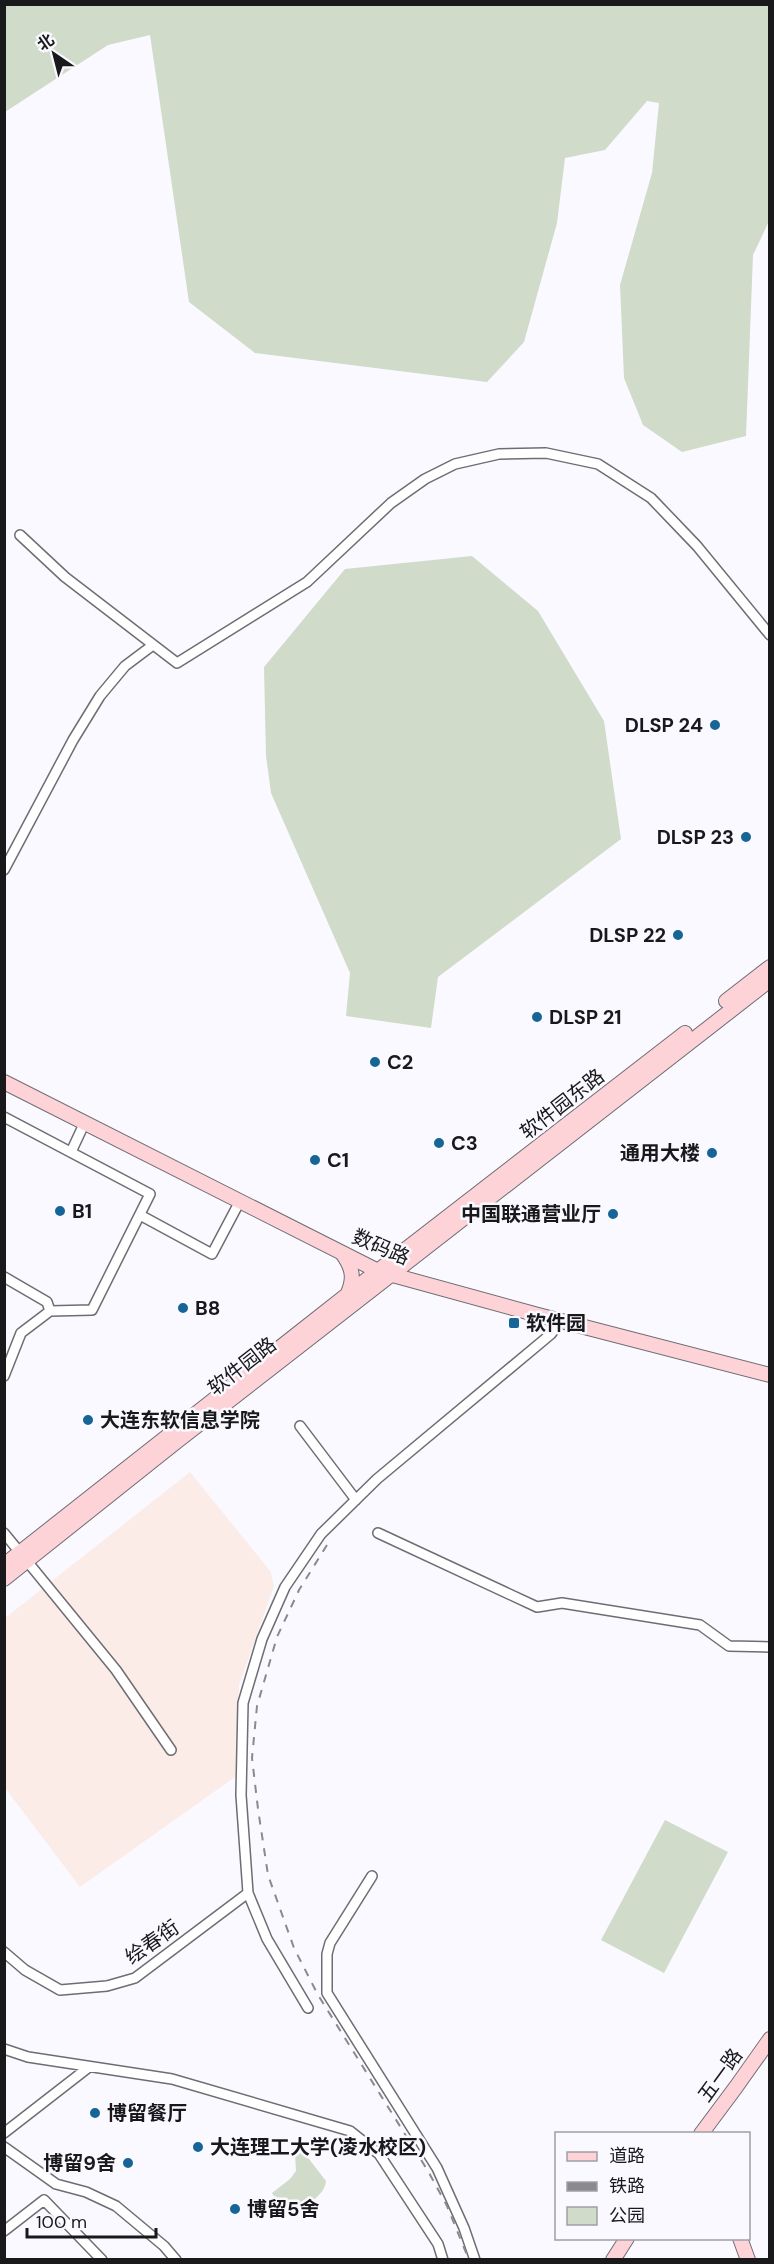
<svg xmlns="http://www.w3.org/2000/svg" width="774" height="2264" font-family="'DM Sans','Noto Sans SC',sans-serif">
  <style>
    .industrial { fill: #fbece8 }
    .green { fill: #d0dbca }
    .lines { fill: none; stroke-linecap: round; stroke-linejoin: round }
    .street-casing { stroke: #6e6d72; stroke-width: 12 }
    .secondary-casing { stroke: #6e6d72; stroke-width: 16 }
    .street { stroke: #fff; stroke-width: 9 }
    .secondary { stroke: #fdd3d8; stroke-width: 14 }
    .rail { stroke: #8a8a8e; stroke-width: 2; stroke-dasharray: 8 8; stroke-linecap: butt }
    .poi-dot { fill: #176497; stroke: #faf9ff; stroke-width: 2 }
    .labels { text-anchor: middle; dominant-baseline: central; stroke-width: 5; stroke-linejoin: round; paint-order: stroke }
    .poi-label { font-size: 20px; font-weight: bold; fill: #19191b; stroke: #faf9ff; text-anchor: start }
    .street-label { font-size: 20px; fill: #19191b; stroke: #faf9ff }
  </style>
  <rect width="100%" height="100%" fill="#faf9ff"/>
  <path class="industrial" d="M 190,1472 L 271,1572 L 274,1586 L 239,1685 L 235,1777 L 80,1887 L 5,1788 L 5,1618 Z"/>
  <path class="green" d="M 5,4 L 769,5 L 769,221 L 753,255 L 746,436 L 682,452 L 643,425 L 624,378 L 620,285 L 652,173 L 659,103 L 647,101 L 605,150 L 565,158 L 557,223 L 524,342 L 487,382 L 255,353 L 189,302 L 150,35 L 108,45 L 5,112 Z
    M 472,556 L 538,611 L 604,721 L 621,839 L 438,977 L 431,1028 L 346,1016 L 350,973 L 271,793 L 266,756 L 264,667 L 345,569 Z
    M 665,1820 L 728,1852 L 664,1973 L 601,1940 Z
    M 299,2146 L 326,2181 C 324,2198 303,2206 291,2215 L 284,2211 L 272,2193 L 290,2179 L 296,2171 L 295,2154 Z"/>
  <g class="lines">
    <g class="street-casing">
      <path id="street" d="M 20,535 L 65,577 L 177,663 L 307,582 L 391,503 L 425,479 L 455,464 L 499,454 L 546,453 L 598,464 L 651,498 L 697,546 L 770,635
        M 4,870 L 73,740 L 100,696 L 125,666 L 153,645
        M 4,1117 L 150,1194 L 92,1310 L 50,1311 L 47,1302 L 4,1277
        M 71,1152 L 85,1122
        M 140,1215 L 212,1254 L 240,1201
        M 4,1376 L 21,1333 L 50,1311
        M 300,1426 L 356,1500
        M 4,1533 L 116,1670 L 171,1750
        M 378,1533 L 537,1607 L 562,1603 L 700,1625 L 729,1646 L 770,1647
        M 372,1876 L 330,1943 L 327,1954 L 327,1993 L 437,2168 L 464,2228 L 475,2260
        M 4,1952 L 25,1970 L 60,1990 L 107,1986 L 135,1978 L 248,1893
        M 308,2008 L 267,1939 L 248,1893 L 241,1795 L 243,1703 L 262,1639 L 285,1587 L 321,1534 L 377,1479 L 551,1334 L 560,1321
        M 4,2049 L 28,2057 L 172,2079 L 350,2131 L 379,2154 L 438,2244 L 443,2260
        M 4,2133 L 89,2067
        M 4,2147 L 56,2184 L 86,2192 L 116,2206 L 164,2246 L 176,2260
        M 4,2231 L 44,2200 L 102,2260"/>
    </g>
    <g class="secondary-casing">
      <path id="secondary" d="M 726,1001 L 770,967
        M 4,1082 L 378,1271 L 538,1315 L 770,1375
        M 342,1253 C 352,1267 355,1277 348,1293
        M 4,1565 L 348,1294 L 685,1033
        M 4,1579 L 176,1442 L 770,980
        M 701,2134 L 736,2087 L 770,2039
        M 740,2238 L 748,2260
        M 613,2260 L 627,2238"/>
    </g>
    <use href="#street" class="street"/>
    <use href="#secondary" class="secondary"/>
    <path class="rail" d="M 327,1545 L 299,1590 L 277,1637 L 257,1706 L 252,1758 L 258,1809 L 268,1875 L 294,1948 L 318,1995 L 428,2171 L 447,2206 L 469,2260"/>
  </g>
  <g class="poi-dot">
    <circle cx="715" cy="725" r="6"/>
    <circle cx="746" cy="837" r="6"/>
    <circle cx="678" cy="935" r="6"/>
    <circle cx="537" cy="1017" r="6"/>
    <circle cx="375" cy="1062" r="6"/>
    <circle cx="439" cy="1143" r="6"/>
    <circle cx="712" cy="1153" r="6"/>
    <circle cx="315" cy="1160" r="6"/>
    <circle cx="60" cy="1211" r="6"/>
    <circle cx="613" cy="1214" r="6"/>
    <circle cx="183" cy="1308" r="6"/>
    <rect x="508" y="1317" width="12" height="12" rx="3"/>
    <circle cx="88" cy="1420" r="6"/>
    <circle cx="95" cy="2113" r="6"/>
    <circle cx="198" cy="2147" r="6"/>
    <circle cx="128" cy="2163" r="6"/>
    <circle cx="235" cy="2209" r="6"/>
  </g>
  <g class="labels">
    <g class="poi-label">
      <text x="703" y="725" text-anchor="end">DLSP 24</text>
      <text x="734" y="837" text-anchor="end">DLSP 23</text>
      <text x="666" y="935" text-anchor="end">DLSP 22</text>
      <text x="549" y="1017">DLSP 21</text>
      <text x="387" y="1062">C2</text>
      <text x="451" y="1143">C3</text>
      <text x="700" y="1153" text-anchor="end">通用大楼</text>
      <text x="327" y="1160">C1</text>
      <text x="72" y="1211">B1</text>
      <text x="601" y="1214" text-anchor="end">中国联通营业厅</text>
      <text x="195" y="1308">B8</text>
      <text x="526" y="1323">软件园</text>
      <text x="100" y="1420">大连东软信息学院</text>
      <text x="107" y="2113">博留餐厅</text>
      <text x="210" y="2147">大连理工大学(凌水校区)</text>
      <text x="116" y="2163" text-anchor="end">博留9舍</text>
      <text x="247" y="2209">博留5舍</text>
    </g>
    <g class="street-label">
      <text transform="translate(562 1104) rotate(-38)">软件园东路</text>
      <text transform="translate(381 1247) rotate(23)">数码路</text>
      <text transform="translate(242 1366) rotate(-38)">软件园路</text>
      <text transform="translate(152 1942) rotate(-35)">绘春街</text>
      <text transform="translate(720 2075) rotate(-54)">五一路</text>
    </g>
  </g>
  <rect width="774" height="2264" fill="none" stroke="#19191b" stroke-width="12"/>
  <rect x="555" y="2132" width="195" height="108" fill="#faf9ff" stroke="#a09fa4" stroke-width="1.5"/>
  <rect x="567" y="2152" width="30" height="9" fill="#fdd3d8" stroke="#a09fa4" stroke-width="1.5"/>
  <text x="609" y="2162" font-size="18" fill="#19191b">道路</text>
  <rect x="567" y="2182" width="30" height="9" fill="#8a8a8e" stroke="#a09fa4" stroke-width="1.5"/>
  <text x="609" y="2192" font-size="18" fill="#19191b">铁路</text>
  <rect x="567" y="2207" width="30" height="18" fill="#d0dbca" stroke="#a09fa4" stroke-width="1.5"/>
  <text x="609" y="2222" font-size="18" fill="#19191b">公园</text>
  <g transform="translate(54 54) rotate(325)" stroke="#faf9ff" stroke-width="4.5" paint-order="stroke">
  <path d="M0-4.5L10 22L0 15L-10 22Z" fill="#19191b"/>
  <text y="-9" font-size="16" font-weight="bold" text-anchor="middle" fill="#19191b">北</text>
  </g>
  <path d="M27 2228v9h129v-9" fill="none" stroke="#19191b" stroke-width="3"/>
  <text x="36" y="2228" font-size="18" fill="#19191b" stroke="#faf9ff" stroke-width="4.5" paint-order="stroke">100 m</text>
</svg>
